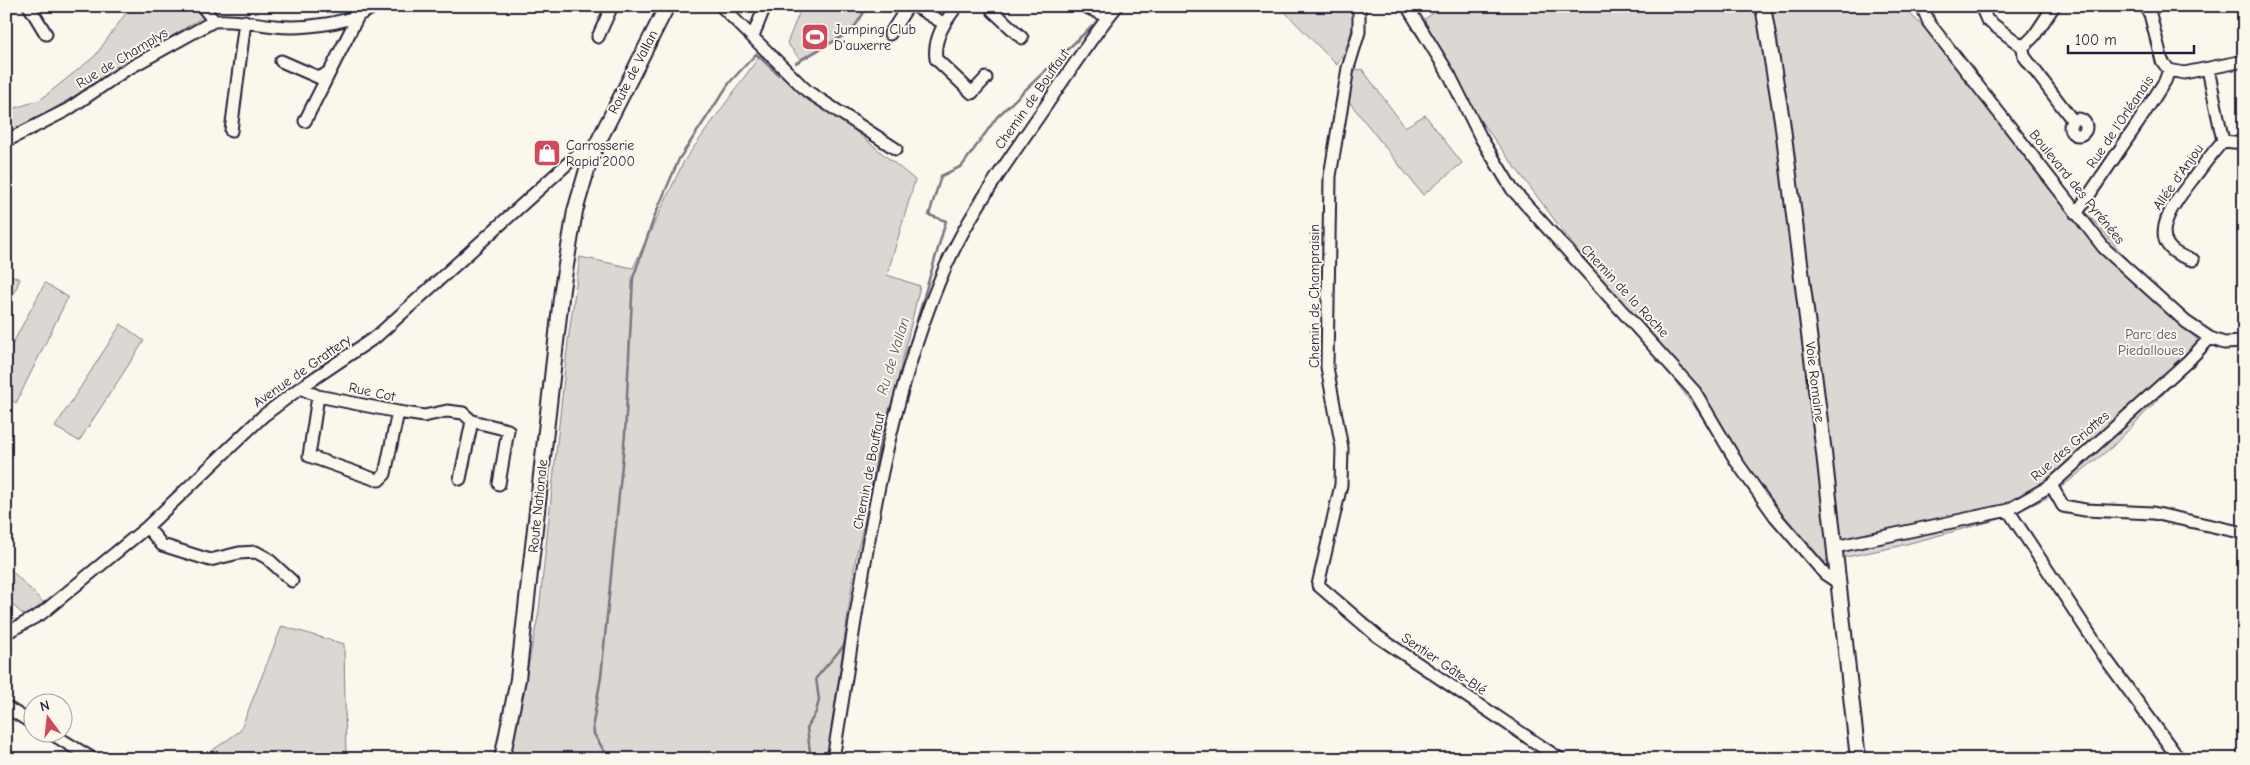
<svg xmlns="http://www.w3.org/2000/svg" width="2250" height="765" font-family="'Comic Neue',sans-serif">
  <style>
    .green { fill: #dbd8d3; stroke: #7e7d87 }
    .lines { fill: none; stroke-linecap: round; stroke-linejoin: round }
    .stream { stroke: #787681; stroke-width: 2.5 }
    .minor-casing { stroke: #22223b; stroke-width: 15 }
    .major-casing { stroke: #22223b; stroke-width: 18 }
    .minor { stroke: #fbf7ec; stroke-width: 11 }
    .major { stroke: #fbf7ec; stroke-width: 14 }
    .labels { text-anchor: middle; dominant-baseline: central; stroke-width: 4; stroke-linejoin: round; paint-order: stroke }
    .poi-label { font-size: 14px; fill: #22223b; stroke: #fbf7ec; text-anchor: start }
    .street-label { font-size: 14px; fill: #22223b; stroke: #fbf7ec }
    .park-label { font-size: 14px; fill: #505061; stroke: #fbf7ec }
    .water-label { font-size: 15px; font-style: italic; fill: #545364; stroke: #fbf7ec }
  </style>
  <rect width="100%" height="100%" fill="#fbf7ec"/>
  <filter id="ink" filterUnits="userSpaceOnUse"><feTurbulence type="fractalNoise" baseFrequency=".02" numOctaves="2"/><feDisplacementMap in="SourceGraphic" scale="10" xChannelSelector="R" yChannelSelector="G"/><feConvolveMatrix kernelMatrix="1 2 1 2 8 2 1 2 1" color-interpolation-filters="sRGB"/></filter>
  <g filter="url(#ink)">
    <path class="green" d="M 131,6 L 177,6 L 182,12 L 189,6 L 215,6 L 198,20 L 6,138 L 6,111 L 40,100 L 95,56 Z
      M 802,6 L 867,6 L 853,30 L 800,59 L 787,43 Z
      M 1279,6 L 1352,6 C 1356,27 1347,47 1337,65 Z
      M 1444,6 L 1902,6 L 1936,39 L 2206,350 L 2112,447 L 2049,497 L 2004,518 L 1895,547 L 1812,564 L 1411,28 Z
      M 761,54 L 915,180 L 887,275 L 920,286 L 856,557 L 827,759 L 510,759 L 539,611 L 568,341 L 580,257 L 633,268 L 684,161 Z
      M 1362,69 L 1405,127 L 1425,115 L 1462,163 L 1423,195 L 1347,99 L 1352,71 Z
      M 6,273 L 20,279 L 6,311 Z
      M 45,283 L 68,297 L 16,403 L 6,396 L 6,356 Z
      M 121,324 L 144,341 L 79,441 L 55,427 Z
      M 6,565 L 46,605 L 26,617 L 6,599 Z
      M 282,626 L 344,644 L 346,759 L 200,759 L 240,731 Z"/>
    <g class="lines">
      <path class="stream" d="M 796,63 L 852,31 L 868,6
        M 862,546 L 881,434 L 895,396 L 946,221 L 929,215 L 941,176 L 962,166 L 997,117 L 1093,25
        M 609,759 L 594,734 L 593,723 L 601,677 L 625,434 L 633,278 L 655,215 L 679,159 L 730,82 L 756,54 L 779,75
        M 808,759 L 810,752 L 807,728 L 816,712 L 819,700 L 816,678 L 846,643 L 854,591"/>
      <g class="minor-casing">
        <path id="minor" d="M 29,6 L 46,34
          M 202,6 L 214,21
          M 721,6 L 807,91 L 896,149
          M 915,6 L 943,23
          M 957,6 C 945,21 933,39 936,59 L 972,93 L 986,78
          M 991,6 L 993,11 L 1022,38
          M 1084,6 L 1108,17
          M 1359,6 L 1359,32 L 1348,68 L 1330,176 L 1327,367 L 1342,448 L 1341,485 L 1318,585 L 1377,636 L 1560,759
          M 1407,6 L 1450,76 L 1481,138 L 1512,189 L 1695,392 L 1736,461 L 1775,516 L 1825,574 L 1834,580 L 1839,581
          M 1922,6 L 1929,23 L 2104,248 L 2186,322 L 2210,338 L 2224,343 L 2244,342
          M 1981,6 L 1987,20 L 2023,47
          M 2054,6 L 2034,36 L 2023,47 L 2024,56 L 2073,121
          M 2144,6 L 2150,14 L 2162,61 L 2169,70 L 2184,73 L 2244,61
          M 6,8 L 7,6
          M 890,34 L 908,6
          M 753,36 L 765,6
          M 598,37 L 612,6
          M 281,61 L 320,78 L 330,71
          M2070 127a8 8 0 1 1 16 0a8 8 0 1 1-16 0Z
          M 305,121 L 359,14
          M 231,131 L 245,21
          M 6,141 L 67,110 L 124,71 L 214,21 C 235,19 254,24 275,26 C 303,29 352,24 374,6
          M 2223,141 L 2244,143
          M 2076,214 L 2138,123 L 2165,81 L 2169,70
          M 2193,260 C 2141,246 2171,207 2192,180 C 2202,167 2212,153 2223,141 L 2208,69
          M 300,388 L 318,396 L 398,412 L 424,416 L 447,411 L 463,413 L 472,421 L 508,430 L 499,484
          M 318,396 L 309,456 L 374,479 L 379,480 L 385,474 L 398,412
          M 460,479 L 472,421
          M 2051,485 L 2063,506 L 2085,510 L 2153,513 L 2244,533
          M 2008,510 L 2106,659 L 2179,759
          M 147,527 L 162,545 L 210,560 L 239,553 L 256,552 L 267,558 L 292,581
          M 1835,547 L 2008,510 L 2050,486 L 2188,361 L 2210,338
          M 6,633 L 41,614 L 147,527 L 263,416 L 300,388 L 377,336 L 577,155 L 591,156
          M 6,707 L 32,723
          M 49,732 L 93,759
          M 833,759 C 860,599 877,433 939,282 C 964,220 1005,165 1043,110 C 1067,75 1090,39 1117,6"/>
      </g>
      <g class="major-casing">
        <path id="major" d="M 1763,6 L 1782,120 L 1824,453 L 1858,759
          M 502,759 L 518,679 L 562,289 L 575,211 L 591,156 L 667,6"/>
      </g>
      <use href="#minor" class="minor"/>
      <use href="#major" class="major"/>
    </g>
  </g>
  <defs>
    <g id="stadium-square" transform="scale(1.4375)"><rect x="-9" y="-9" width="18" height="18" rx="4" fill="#d1495b" stroke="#fbf7ec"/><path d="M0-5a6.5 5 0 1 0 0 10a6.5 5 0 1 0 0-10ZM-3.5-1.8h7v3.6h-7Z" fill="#fff"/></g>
    <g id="shop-square" transform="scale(1.4375)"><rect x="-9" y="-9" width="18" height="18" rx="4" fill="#d1495b" stroke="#fbf7ec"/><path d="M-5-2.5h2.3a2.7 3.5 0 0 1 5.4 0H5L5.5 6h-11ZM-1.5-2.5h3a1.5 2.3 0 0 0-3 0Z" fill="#fff"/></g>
  </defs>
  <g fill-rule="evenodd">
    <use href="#stadium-square" x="815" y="37"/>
    <use href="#shop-square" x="547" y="153"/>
  </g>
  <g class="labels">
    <g class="poi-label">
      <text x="834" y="29">Jumping Club<tspan x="834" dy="16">D'auxerre</tspan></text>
      <text x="566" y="145">Carrosserie<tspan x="566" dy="16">Rapid'2000</tspan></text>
    </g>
    <g class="street-label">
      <text transform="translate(122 58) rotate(-31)">Rue de Champlys</text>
      <text transform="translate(633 72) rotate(-63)">Route de Vallan</text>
      <text transform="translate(1032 99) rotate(-55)">Chemin de Bouffaut</text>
      <text transform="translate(2120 122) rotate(-56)">Rue de l'Orléanais</text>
      <text transform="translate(2178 177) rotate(-55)">Allée d'Anjou</text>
      <text transform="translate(2077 187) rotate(51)">Boulevard des Pyrénées</text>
      <text transform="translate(1625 291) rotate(47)">Chemin de la Roche</text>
      <text transform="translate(1314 296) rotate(-90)">Chemin de Champraisin</text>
      <text transform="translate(302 371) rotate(-35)">Avenue de Grattery</text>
      <text transform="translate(1815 382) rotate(83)">Voie Romaine</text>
      <text transform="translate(372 392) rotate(12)">Rue Cot</text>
      <text transform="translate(2070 446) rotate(-41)">Rue des Griottes</text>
      <text transform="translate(869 471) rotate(-79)">Chemin de Bouffaut</text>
      <text transform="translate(538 506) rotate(-84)">Route Nationale</text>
      <text transform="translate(1444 664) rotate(34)">Sentier Gâte-Blé</text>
    </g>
    <g class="park-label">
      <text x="2151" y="334">Parc des<tspan x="2151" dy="16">Piedalloues</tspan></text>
    </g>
    <g class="water-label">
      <text transform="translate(893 356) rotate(-73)">Ru de Vallan</text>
    </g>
  </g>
  <rect width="2250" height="765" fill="none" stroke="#fbf7ec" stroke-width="25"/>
  <rect x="12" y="12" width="2225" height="740" fill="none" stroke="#22223b" stroke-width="2" filter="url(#ink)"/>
  <g transform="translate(48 718) rotate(345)"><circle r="24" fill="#fbf7ec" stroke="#a4a2a5"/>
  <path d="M0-4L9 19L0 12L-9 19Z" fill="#d1495b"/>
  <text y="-8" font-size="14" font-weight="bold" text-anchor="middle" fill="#22223b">N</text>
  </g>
  <path d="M2068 45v8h126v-8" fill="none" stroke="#22223b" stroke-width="2.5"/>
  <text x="2075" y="45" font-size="15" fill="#22223b" stroke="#fbf7ec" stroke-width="4" paint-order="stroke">100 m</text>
</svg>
